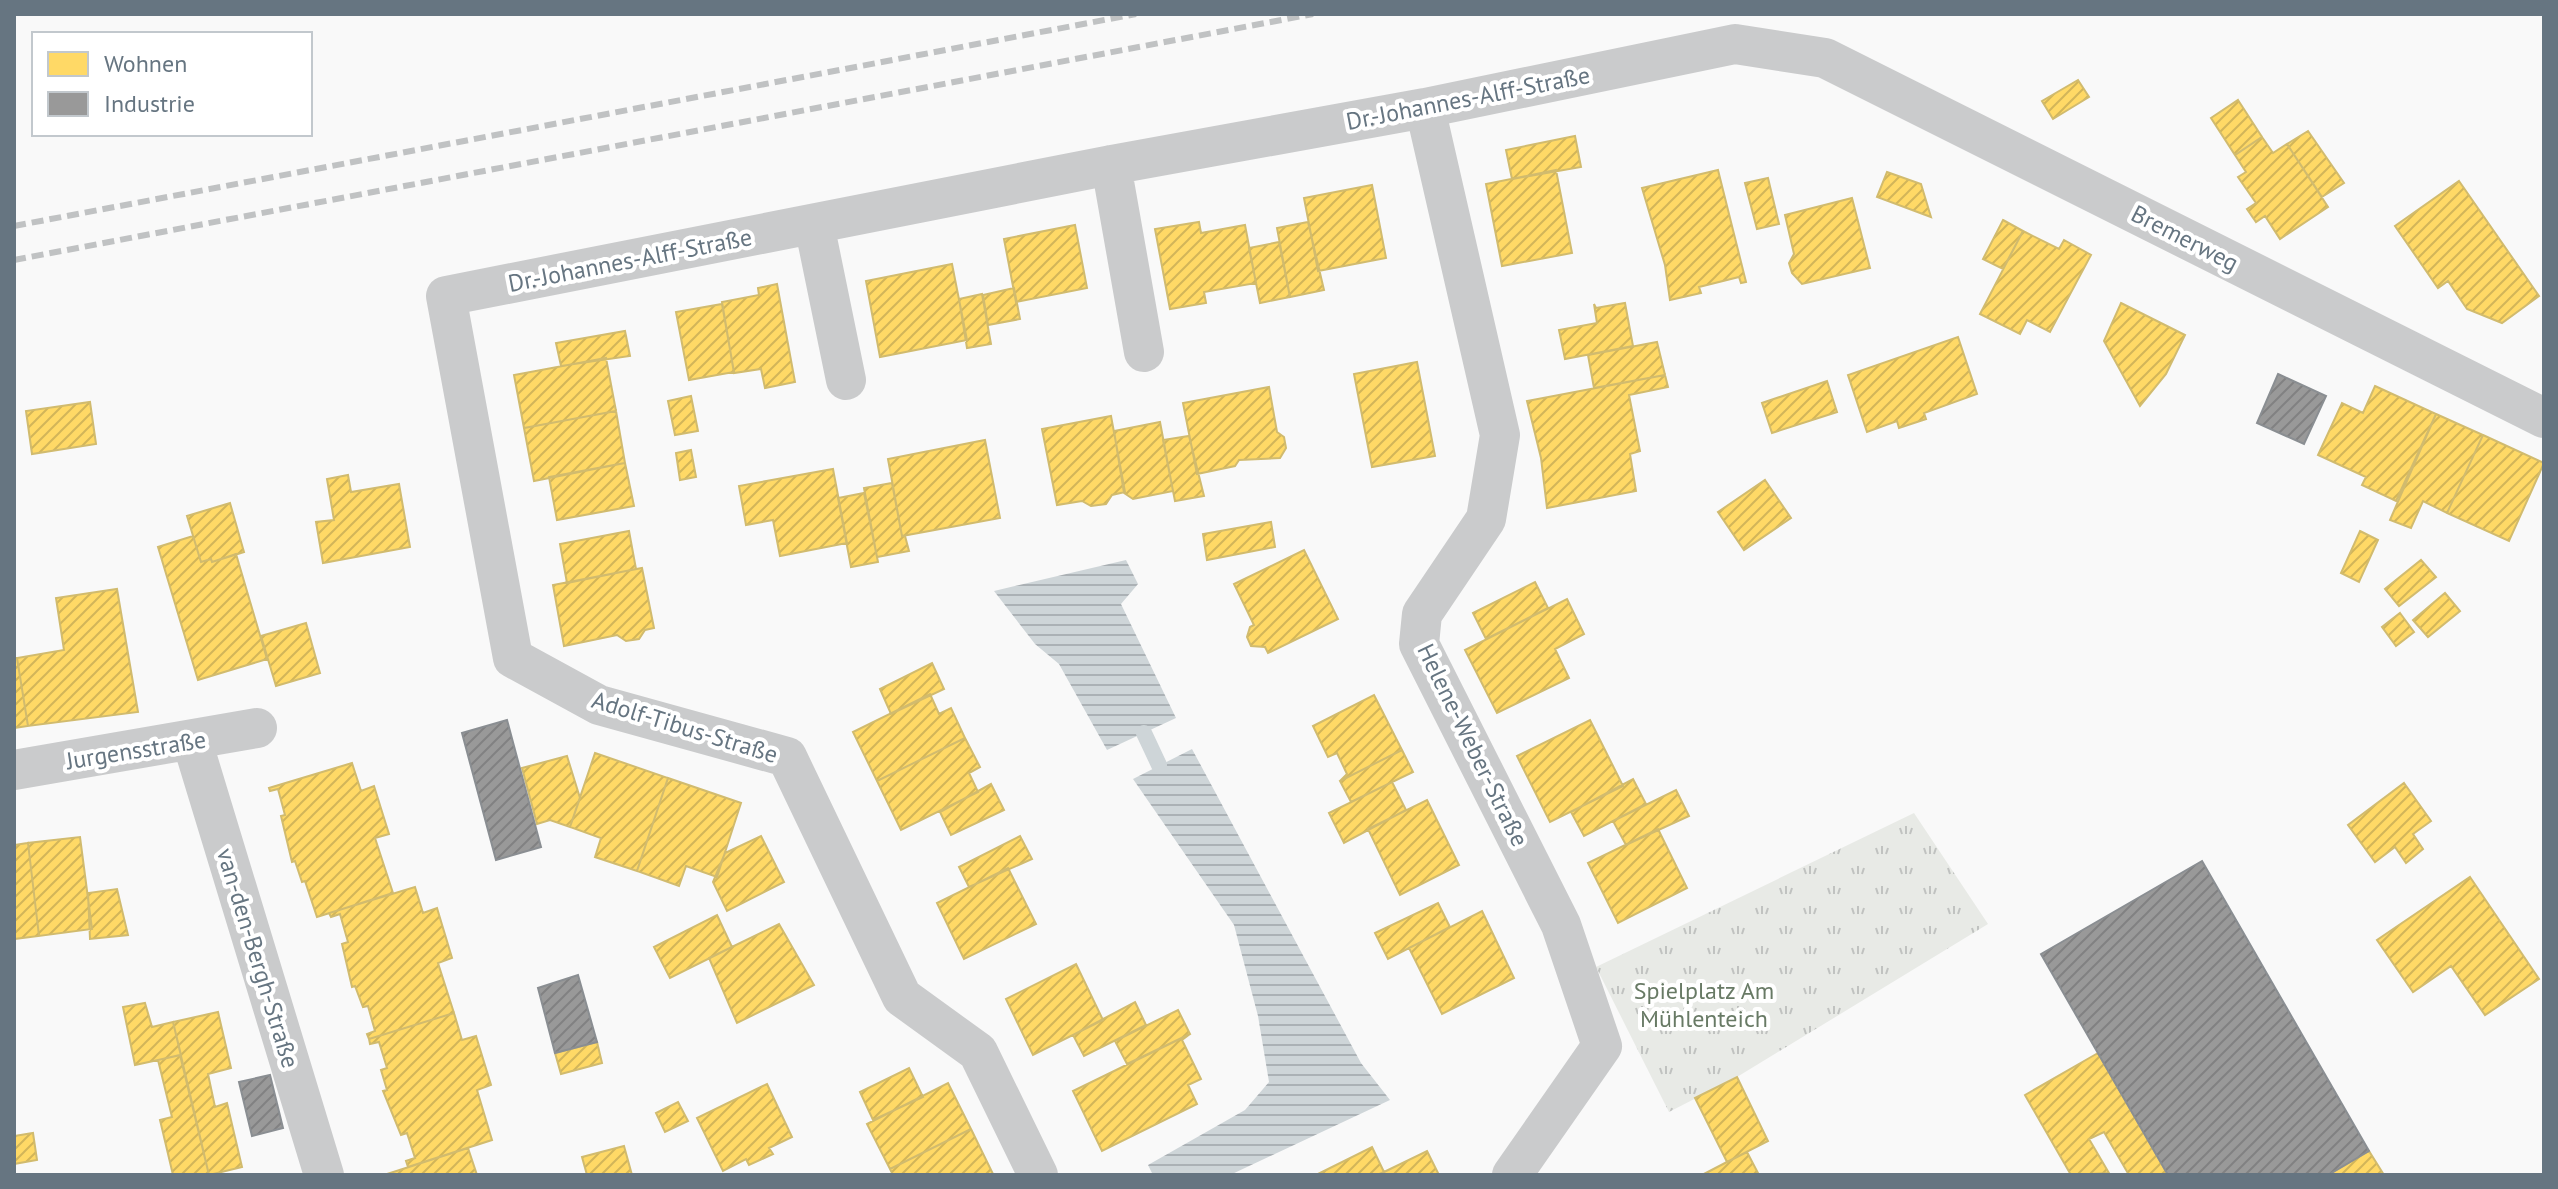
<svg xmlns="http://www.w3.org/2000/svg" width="2558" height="1189" font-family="'PT Sans',sans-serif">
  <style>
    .park { fill: url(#park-tufts) }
    .water { fill: url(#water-rules) }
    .homes { fill: url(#homes-hatch); stroke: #d1bb6e; stroke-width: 2 }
    .industry { fill: url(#industry-hatch); stroke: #8a8e92; stroke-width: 2 }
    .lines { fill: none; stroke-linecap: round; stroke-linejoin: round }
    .stream { stroke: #ced5d8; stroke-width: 16 }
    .minor { stroke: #cacbcc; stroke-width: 40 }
    .rail { stroke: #c0c2c3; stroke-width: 6; stroke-dasharray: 12 6; stroke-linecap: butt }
    .labels { text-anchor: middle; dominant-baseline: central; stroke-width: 8; stroke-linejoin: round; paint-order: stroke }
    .street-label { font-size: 24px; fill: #667581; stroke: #fff }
    .park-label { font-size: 24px; fill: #687a65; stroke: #fff }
  </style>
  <defs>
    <pattern id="park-tufts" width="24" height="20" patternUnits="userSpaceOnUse" patternTransform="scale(2)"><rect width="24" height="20" fill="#e8eae6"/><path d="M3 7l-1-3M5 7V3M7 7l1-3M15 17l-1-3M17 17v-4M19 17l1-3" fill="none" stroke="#c0c2c0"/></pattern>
    <pattern id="water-rules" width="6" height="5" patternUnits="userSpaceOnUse" patternTransform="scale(2)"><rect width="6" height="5" fill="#ced5d8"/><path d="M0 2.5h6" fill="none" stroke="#abb1b5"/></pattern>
    <pattern id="homes-hatch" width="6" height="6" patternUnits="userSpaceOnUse" patternTransform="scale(2)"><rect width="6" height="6" fill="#ffd966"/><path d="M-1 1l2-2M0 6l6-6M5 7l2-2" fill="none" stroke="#d2b559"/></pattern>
    <pattern id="industry-hatch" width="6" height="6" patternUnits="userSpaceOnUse" patternTransform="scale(2)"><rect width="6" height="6" fill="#999"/><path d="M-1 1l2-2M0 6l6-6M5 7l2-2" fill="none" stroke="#818182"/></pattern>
  </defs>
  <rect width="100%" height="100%" fill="#f9f9f9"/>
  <path class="park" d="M 1914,813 L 1988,924 L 1737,1077 L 1669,1112 L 1596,967 Z"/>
  <path class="water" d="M 1126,560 L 1138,584 L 1121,604 L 1176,718 L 1107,750 L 1059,664 L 1035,644 L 994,591 Z
    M 1192,749 L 1361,1063 L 1390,1100 L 1230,1175 L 1153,1175 L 1148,1165 L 1245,1110 L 1269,1082 L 1258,1016 L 1234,925 L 1133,779 Z"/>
  <path class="homes" d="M 2078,80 L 2089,97 L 2053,119 L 2042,101 Z
    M 2238,100 L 2262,137 L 2235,155 L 2211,118 Z
    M 2308,131 L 2344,183 L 2322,197 L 2287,144 Z
    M 1575,136 L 1581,167 L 1512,179 L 1506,150 Z
    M 2262,137 L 2273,153 L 2287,144 L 2328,207 L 2280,239 L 2265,216 L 2256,222 L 2247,209 L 2256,203 L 2238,177 L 2246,172 L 2235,155 Z
    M 1556,170 L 1572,253 L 1502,266 L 1486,184 Z
    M 1718,170 L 1746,282 L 1741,283 L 1739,277 L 1699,287 L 1701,293 L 1670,300 L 1665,265 L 1642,188 Z
    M 1887,172 L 1921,184 L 1931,217 L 1877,197 Z
    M 1768,178 L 1779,224 L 1757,229 L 1745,183 Z
    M 2459,181 L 2539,296 L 2502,323 L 2467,309 L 2448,281 L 2438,288 L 2395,226 Z
    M 1372,185 L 1386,258 L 1318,271 L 1304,198 Z
    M 1852,198 L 1870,268 L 1802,284 L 1792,273 L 1789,263 L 1794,254 L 1785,215 Z
    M 2003,220 L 2023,231 L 2003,269 L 1983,259 Z
    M 1199,222 L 1201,233 L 1245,225 L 1256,283 L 1204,292 L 1206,303 L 1170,309 L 1155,229 Z
    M 1308,222 L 1324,290 L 1290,297 L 1277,228 Z
    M 1075,225 L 1087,288 L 1016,302 L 1004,239 Z
    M 2023,231 L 2059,249 L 2064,240 L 2091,255 L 2050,332 L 2027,320 L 2020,334 L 1980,314 Z
    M 1279,242 L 1290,297 L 1260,303 L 1249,248 Z
    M 952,264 L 967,340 L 880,357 L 866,281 Z
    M 777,284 L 795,382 L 765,388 L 761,369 L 734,373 L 722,302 L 759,295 L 758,288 Z
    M 1014,288 L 1020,319 L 988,325 L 983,295 Z
    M 982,294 L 991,344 L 967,348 L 959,299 Z
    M 1625,303 L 1633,346 L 1565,359 L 1559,330 L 1597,323 L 1594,304 L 1596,308 Z
    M 2121,303 L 2185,335 L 2166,374 L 2140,406 L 2104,341 Z
    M 722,304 L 734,372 L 689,380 L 676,312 Z
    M 625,331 L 630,356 L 561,366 L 556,343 Z
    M 1958,337 L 1977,394 L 1924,413 L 1926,419 L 1899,428 L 1897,421 L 1867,432 L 1848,375 Z
    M 1657,342 L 1665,375 L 1594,388 L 1588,355 Z
    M 606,358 L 616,411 L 524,428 L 514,375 Z
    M 1417,362 L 1435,456 L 1372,467 L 1354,374 Z
    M 1665,375 L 1668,387 L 1629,395 L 1640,451 L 1630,454 L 1636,491 L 1547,508 L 1541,458 L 1527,401 Z
    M 1827,381 L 1837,412 L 1772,433 L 1762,403 Z
    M 2375,386 L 2436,414 L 2396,501 L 2362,485 L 2366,477 L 2318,455 L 2342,403 L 2363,413 Z
    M 1269,387 L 1277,432 L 1284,437 L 1286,448 L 1280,458 L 1239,460 L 1235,466 L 1197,474 L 1183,403 Z
    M 691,396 L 698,431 L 675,435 L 668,401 Z
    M 90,402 L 96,444 L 32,454 L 26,411 Z
    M 616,411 L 625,463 L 534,481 L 524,428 Z
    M 2436,414 L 2483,435 L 2447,513 L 2423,501 L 2411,528 L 2390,520 Z
    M 1111,416 L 1125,492 L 1112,495 L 1106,504 L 1091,506 L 1082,501 L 1057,505 L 1042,429 Z
    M 1160,422 L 1173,491 L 1133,499 L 1124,493 L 1114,431 Z
    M 2483,435 L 2544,463 L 2509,541 L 2447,513 Z
    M 1189,436 L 1204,496 L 1175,501 L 1163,440 Z
    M 985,440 L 1000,518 L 902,536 L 888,459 Z
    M 691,450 L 696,477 L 680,480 L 676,453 Z
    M 625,463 L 634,506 L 557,520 L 549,477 Z
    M 833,469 L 847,543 L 780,556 L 773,520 L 746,525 L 739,486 Z
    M 348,475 L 351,492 L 399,484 L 410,547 L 323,563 L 316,522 L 334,520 L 327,479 Z
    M 1765,480 L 1791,518 L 1744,550 L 1718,512 Z
    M 892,483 L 902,536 L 905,536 L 909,551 L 877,557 L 864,488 Z
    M 864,493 L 878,562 L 851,567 L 838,498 Z
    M 230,503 L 244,552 L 212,562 L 211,559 L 201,562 L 187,516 Z
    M 1271,522 L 1275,547 L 1207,560 L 1203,534 Z
    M 629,531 L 636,569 L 567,583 L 560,544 Z
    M 2360,531 L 2378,540 L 2359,582 L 2341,573 Z
    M 193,536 L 201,562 L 211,559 L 212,562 L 236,554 L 267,659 L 198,680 L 158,547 Z
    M 1304,550 L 1338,619 L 1268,653 L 1265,647 L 1251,646 L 1247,637 L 1250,627 L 1254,625 L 1234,584 Z
    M 2421,560 L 2436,577 L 2399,606 L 2385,589 Z
    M 642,568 L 654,628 L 645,630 L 639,639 L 626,641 L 617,635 L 564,646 L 553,585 Z
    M 1535,582 L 1548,608 L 1486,639 L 1473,613 Z
    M 117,589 L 138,712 L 28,726 L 17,658 L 64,650 L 56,598 Z
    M 2445,593 L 2460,611 L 2428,637 L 2413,620 Z
    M 1567,599 L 1584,634 L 1555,649 L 1569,678 L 1497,713 L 1465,650 Z
    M 2400,613 L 2414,632 L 2396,646 L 2382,627 Z
    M 306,623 L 320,673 L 276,686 L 261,636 Z
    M 14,658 L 17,658 L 28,726 L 14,728 Z
    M 932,663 L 944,689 L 891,714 L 880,689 Z
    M 930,694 L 939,714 L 951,708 L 965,738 L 877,781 L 853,732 Z
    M 1374,695 L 1402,750 L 1340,781 L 1347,774 L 1337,753 L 1328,757 L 1313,726 Z
    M 1590,720 L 1623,786 L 1550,822 L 1517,756 Z
    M 965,738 L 980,767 L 969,773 L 978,792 L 901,830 L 877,781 Z
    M 1402,750 L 1413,772 L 1351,802 L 1340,781 Z
    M 595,753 L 668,778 L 637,871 L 595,857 L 601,838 L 570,827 Z
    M 567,756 L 580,798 L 570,827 L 550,820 L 537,824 L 522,768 Z
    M 352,763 L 361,791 L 374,786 L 389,834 L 375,838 L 393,893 L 317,917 L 305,881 L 302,882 L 295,861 L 292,862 L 281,816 L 285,815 L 278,789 L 270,791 L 269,788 Z
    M 668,778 L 741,803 L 717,877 L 686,866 L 679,886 L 637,871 Z
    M 1633,779 L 1646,804 L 1584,836 L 1571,812 Z
    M 1392,782 L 1406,810 L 1344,843 L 1329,813 Z
    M 2404,783 L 2431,821 L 2413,834 L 2423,849 L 2406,863 L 2395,847 L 2375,862 L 2348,825 Z
    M 991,784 L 1004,810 L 951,835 L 940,812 Z
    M 1676,790 L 1689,816 L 1626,845 L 1613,821 Z
    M 1427,800 L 1459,865 L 1400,895 L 1368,829 Z
    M 1658,829 L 1687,888 L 1618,923 L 1588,863 Z
    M 761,836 L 784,882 L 727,911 L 713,882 L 725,853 Z
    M 1020,836 L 1032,859 L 969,887 L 959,867 Z
    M 80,837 L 92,929 L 39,936 L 28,843 Z
    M 28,843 L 39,936 L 14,939 L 14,845 Z
    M 1008,868 L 1036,924 L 964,959 L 937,903 Z
    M 2470,877 L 2539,979 L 2485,1015 L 2451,966 L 2413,992 L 2377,940 Z
    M 415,887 L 423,913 L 437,908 L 452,958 L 438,963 L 454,1013 L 369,1039 L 367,1034 L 375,1031 L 368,1006 L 363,1007 L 355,986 L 352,987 L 342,944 L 348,942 L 340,914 L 331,917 L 329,913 Z
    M 117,889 L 128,935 L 90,939 L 88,893 Z
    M 1438,903 L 1450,927 L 1388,959 L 1375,933 Z
    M 1482,911 L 1514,978 L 1442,1014 L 1409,948 Z
    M 717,915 L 732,947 L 670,978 L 654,947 Z
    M 779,924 L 814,985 L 737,1023 L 709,958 Z
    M 1076,964 L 1103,1020 L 1033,1055 L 1006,999 Z
    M 1135,1002 L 1146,1025 L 1084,1056 L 1073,1035 Z
    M 145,1003 L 152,1027 L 173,1022 L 181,1055 L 135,1065 L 123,1007 Z
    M 1178,1010 L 1190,1034 L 1127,1064 L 1115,1041 Z
    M 218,1012 L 231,1068 L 208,1074 L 215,1107 L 227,1103 L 242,1167 L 209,1175 L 173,1022 Z
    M 454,1013 L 462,1040 L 476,1036 L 491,1085 L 477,1090 L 492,1140 L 408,1167 L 406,1161 L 415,1158 L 407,1133 L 401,1135 L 383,1091 L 387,1090 L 381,1070 L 387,1068 L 379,1042 L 370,1044 L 369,1039 Z
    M 1190,1034 L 1182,1040 L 1201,1079 L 1188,1085 L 1197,1104 L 1102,1151 L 1073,1091 Z
    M 597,1042 L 602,1063 L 561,1074 L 555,1053 Z
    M 2098,1053 L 2168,1175 L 2129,1175 L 2104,1132 L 2089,1139 L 2109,1173 L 2071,1175 L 2025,1095 Z
    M 180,1055 L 209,1175 L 173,1175 L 160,1120 L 172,1117 L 158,1060 Z
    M 909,1068 L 923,1097 L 873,1120 L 860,1092 Z
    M 1737,1077 L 1768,1141 L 1727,1162 L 1695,1098 Z
    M 948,1083 L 971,1129 L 890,1169 L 867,1124 Z
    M 767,1084 L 792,1137 L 769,1148 L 773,1154 L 749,1165 L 746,1159 L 723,1171 L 697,1118 Z
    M 678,1102 L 688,1121 L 665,1132 L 656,1113 Z
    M 971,1129 L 993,1174 L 893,1175 L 890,1169 Z
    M 33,1133 L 37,1160 L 14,1164 L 14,1136 Z
    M 624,1146 L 632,1175 L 587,1175 L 582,1157 Z
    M 1372,1147 L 1384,1172 L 1377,1175 L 1316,1175 Z
    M 468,1148 L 477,1175 L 387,1175 L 387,1174 Z
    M 1427,1151 L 1439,1175 L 1377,1175 L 1384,1172 Z
    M 2369,1151 L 2384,1175 L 2328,1175 Z
    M 1747,1152 L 1759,1175 L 1702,1175 L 1727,1162 Z"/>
  <path class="industry" d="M 2278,374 L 2326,396 L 2304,444 L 2257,423 Z
    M 507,720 L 541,847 L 496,860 L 462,733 Z
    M 2202,861 L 2369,1151 L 2328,1175 L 2168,1175 L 2041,954 Z
    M 578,975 L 597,1042 L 555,1053 L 538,988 Z
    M 270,1075 L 283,1128 L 252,1136 L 239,1082 Z"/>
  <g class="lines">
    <path class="stream" d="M 1144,733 L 1159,765"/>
    <path class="minor" d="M 1425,108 L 1500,435 L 1486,519 L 1422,614 L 1419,644 L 1561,925 L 1602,1046 L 1512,1175
      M 1111,165 L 1144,352
      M 814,224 L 846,380
      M 192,741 L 324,1175
      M 14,770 L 257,728
      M 1038,1175 L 978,1052 L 902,997 L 787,757 L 599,705 L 513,658 L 446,296 L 1111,165 L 1425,108 L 1735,44 L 1825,58 L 2544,418"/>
    <path class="rail" d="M 14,226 L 1136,14
      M 14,260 L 1313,14"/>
  </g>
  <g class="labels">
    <g class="street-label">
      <text transform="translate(1468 98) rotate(-11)">Dr.-Johannes-Alff-Straße</text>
      <text transform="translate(2185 238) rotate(27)">Bremerweg</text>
      <text transform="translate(630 260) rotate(-11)">Dr.-Johannes-Alff-Straße</text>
      <text transform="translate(685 727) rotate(17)">Adolf-Tibus-Straße</text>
      <text transform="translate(1473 745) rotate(64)">Helene-Weber-Straße</text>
      <text transform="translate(136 750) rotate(-9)">Jurgensstraße</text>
      <text transform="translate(258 958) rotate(73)">van-den-Bergh-Straße</text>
    </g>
    <g class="park-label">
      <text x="1704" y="990">Spielplatz Am<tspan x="1704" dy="28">Mühlenteich</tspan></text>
    </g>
  </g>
  <rect width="2558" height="1189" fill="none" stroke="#667581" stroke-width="32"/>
  <rect x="32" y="32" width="280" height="104" fill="#ffffff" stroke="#c2c8cd" stroke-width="2"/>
  <rect x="48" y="52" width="40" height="24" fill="#ffd966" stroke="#c2c8cd" stroke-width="2"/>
  <text x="104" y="72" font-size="24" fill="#667581">Wohnen</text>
  <rect x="48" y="92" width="40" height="24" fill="#999999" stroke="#c2c8cd" stroke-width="2"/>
  <text x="104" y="112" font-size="24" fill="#667581">Industrie</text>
</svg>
